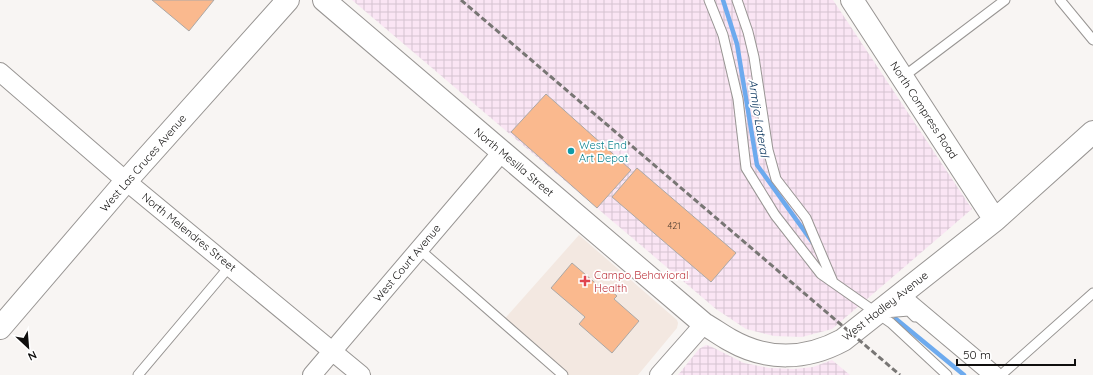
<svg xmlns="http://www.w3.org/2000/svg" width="1093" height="375" font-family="Quicksand,sans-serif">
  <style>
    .industrial { fill: url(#industrial-grid) }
    .built { fill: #f3e8e1 }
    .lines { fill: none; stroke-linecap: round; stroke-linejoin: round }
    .stream { stroke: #6daaee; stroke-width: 4.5 }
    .building { fill: #fab98e; stroke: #aba8a6 }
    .lane-casing { stroke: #989593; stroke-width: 11 }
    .street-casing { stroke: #989593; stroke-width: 20 }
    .secondary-casing { stroke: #989593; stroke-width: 24 }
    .lane { stroke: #fff; stroke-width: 9 }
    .street { stroke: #fff; stroke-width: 18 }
    .secondary { stroke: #fff; stroke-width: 22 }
    .rail { stroke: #787674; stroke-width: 3; stroke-dasharray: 6 3; stroke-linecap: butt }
    .culture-dot { fill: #0f9aa8; stroke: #fff; stroke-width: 1.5 }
    .health-dot { fill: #e0444e; stroke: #fff; stroke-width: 1.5 }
    .labels { text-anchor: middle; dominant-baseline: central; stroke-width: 3.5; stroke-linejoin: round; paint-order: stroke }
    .number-label { font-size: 9px; fill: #4a3a2e }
    .street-label { font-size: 11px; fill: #100f0e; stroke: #fff }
    .culture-label { font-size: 11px; fill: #0d838f; stroke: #fff; text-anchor: start }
    .health-label { font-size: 11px; fill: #be3a42; stroke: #fff; text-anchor: start }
    .water-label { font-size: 12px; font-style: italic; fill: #012d58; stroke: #fff }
  </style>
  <defs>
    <pattern id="industrial-grid" width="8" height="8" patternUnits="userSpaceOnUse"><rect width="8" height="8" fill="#fae5f4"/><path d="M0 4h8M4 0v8" fill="none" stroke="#d5c3d0"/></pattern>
  </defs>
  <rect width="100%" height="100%" fill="#f8f5f3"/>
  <path class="industrial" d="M 352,0 L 833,0 L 972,209 L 832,329 L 802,337 L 774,336 L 746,329 L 716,309 Z
    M 706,345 L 710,346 L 744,363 L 769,368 L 794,369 L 813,367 L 832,360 L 850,375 L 678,375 L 699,349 Z"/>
  <path class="built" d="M 579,235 L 677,320 L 678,323 L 677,328 L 638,375 L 559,375 L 500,324 Z"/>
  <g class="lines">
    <path class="stream" d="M 723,0 L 737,44 L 757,165 L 813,243
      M 896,319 L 964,375"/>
  </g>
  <path class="building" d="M 152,0 L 214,0 L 189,31 Z
    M 546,94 L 631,170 L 597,208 L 511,132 Z
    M 637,168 L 736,253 L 711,282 L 612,197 Z
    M 572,263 L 607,293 L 610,290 L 617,296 L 614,299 L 639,321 L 612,353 L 579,324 L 585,317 L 551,288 Z"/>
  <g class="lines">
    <g class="lane-casing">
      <path id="lane" d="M 709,0 L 723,35 L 738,99 L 746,168 L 775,215 L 821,274 L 891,323 L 947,375
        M 737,0 L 748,32 L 754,57 L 768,150 L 776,179 L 806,218 L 833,282
        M 1060,0 L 1093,40
        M 903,77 L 1005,0
        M 419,249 L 563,375
        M 884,313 L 909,311 L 915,317
        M 138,375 L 230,266
        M 1001,375 L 1093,293"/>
    </g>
    <g class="street-casing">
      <path id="street" d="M 0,72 L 126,181 L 361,375
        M 899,295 L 994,375
        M 312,375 L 502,152
        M 659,375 L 704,324"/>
    </g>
    <g class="secondary-casing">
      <path id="secondary" d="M 324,0 L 704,324 C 713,329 721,335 730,340 C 767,361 806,360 843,340 L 995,220 L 1093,132
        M 852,0 L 995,220
        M 0,328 L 126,181 L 288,0"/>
    </g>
    <use href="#lane" class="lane"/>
    <use href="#street" class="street"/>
    <use href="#secondary" class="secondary"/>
    <path class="rail" d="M 461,0 L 900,375"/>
  </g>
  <circle class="culture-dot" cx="571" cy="151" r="4"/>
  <path class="health-dot" d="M583 275h4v4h4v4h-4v4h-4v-4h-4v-4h4z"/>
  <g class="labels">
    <g class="number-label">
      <text x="674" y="225">421</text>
    </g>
    <g class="street-label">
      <text transform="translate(924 110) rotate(57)">North Compress Road</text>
      <text transform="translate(514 162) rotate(40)">North Mesilla Street</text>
      <text transform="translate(143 163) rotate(-49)">West Las Cruces Avenue</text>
      <text transform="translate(189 232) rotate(39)">North Melendres Street</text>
      <text transform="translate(407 263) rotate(-50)">West Court Avenue</text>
      <text transform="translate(885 306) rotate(-38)">West Hadley Avenue</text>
    </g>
    <g class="culture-label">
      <text x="579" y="145">West End<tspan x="579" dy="13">Art Depot</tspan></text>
    </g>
    <g class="health-label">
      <text x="594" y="275">Campo Behavioral<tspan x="594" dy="13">Health</tspan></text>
    </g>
    <g class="water-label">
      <text transform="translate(759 118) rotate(81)">Armijo Lateral</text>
    </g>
  </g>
  <g transform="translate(28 347) rotate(154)" stroke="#ffffff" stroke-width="3" paint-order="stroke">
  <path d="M0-3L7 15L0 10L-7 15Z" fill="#100f0e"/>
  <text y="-6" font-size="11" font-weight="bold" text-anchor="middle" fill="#100f0e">N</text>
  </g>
  <path d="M957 359v6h118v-6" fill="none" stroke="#100f0e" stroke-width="2"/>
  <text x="963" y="359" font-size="12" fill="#100f0e" stroke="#ffffff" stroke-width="3" paint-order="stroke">50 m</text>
</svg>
